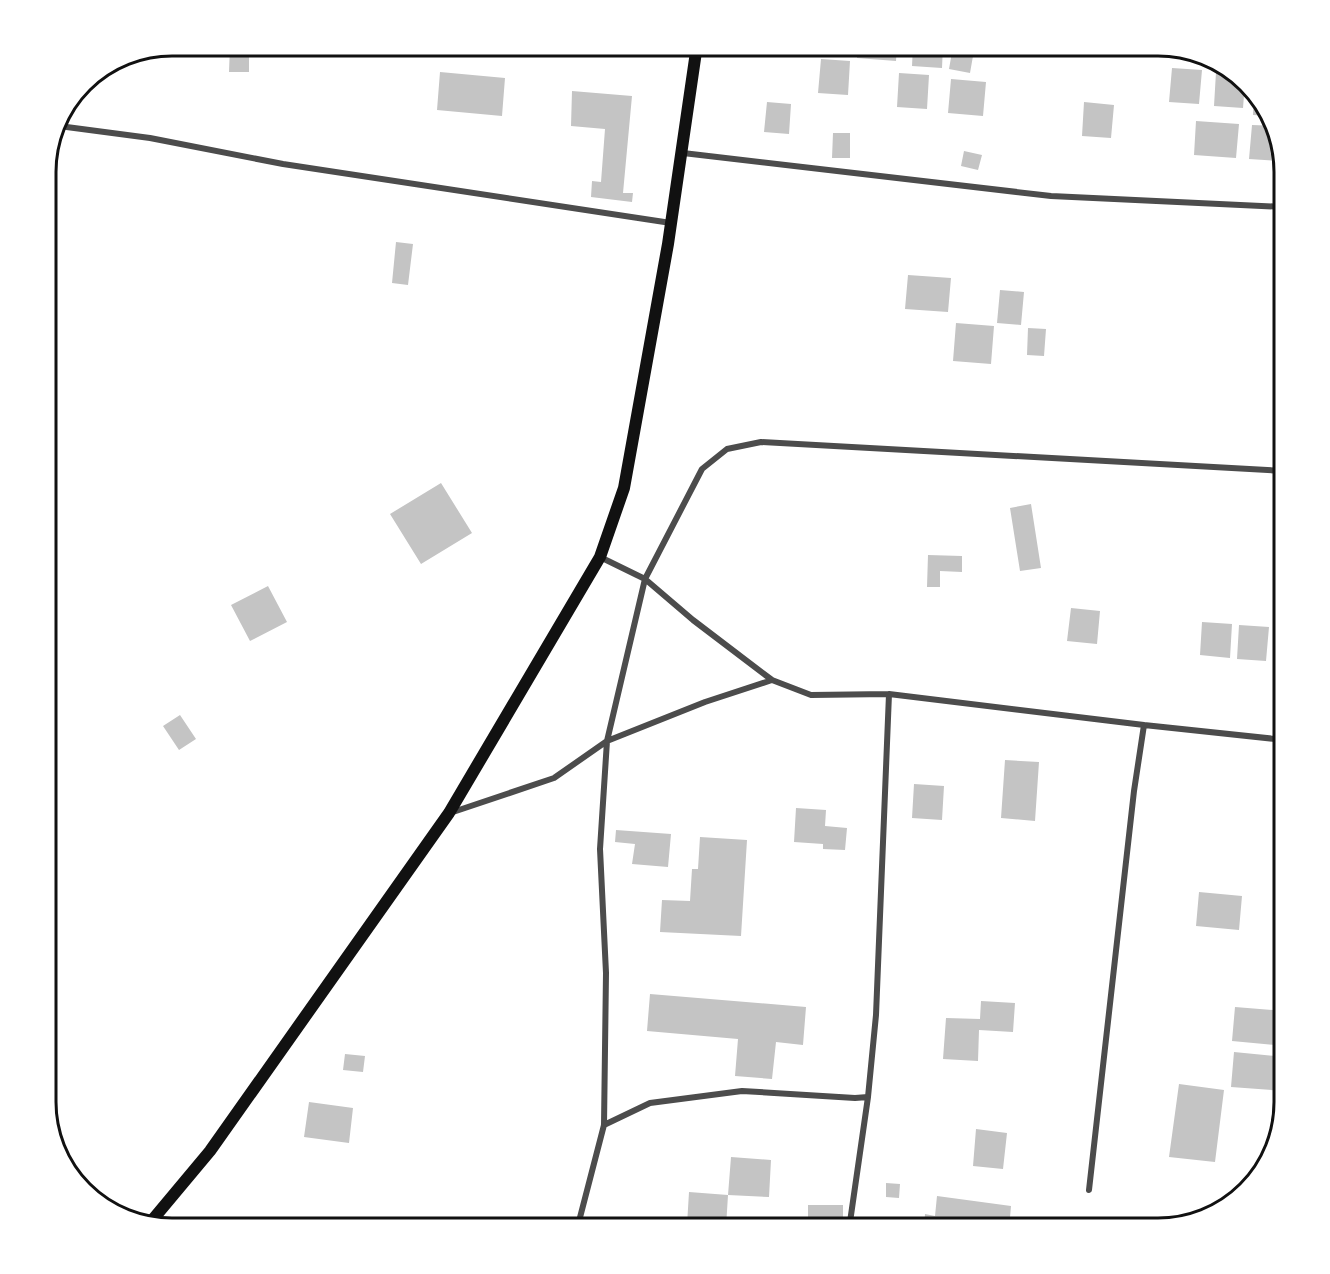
<svg xmlns="http://www.w3.org/2000/svg" width="1330" height="1274" font-family="'DM Sans',sans-serif">
  <style>
    .building { fill: #c4c4c4 }
    .lines { fill: none; stroke-linecap: round; stroke-linejoin: round }
    .minor { stroke: #4c4c4c; stroke-width: 6 }
    .secondary { stroke: #111; stroke-width: 12 }
    .rim { fill: none; stroke: #111; stroke-width: 3 }
  </style>
  <rect width="100%" height="100%" fill="#fff"/>
  <path class="building" d="M 230,45 L 249,45 L 249,72 L 229,72 Z
    M 405,45 L 438,45 L 438,50 L 404,48 Z
    M 626,45 L 650,45 L 649,49 L 626,47 Z
    M 796,45 L 837,45 L 837,53 L 796,50 Z
    M 858,45 L 897,45 L 896,61 L 857,58 Z
    M 913,45 L 943,45 L 942,68 L 912,66 Z
    M 952,52 L 973,56 L 970,73 L 949,69 Z
    M 821,59 L 850,61 L 848,95 L 818,93 Z
    M 1172,68 L 1202,70 L 1199,104 L 1169,102 Z
    M 440,72 L 505,78 L 502,116 L 437,110 Z
    M 1216,72 L 1234,74 L 1245,82 L 1243,108 L 1214,106 Z
    M 899,73 L 929,75 L 927,109 L 897,107 Z
    M 951,79 L 986,82 L 983,116 L 948,113 Z
    M 1254,90 L 1271,116 L 1253,115 Z
    M 572,91 L 632,96 L 623,193 L 633,193 L 632,202 L 591,197 L 592,181 L 601,182 L 605,129 L 571,126 Z
    M 767,102 L 791,104 L 789,134 L 764,132 Z
    M 1084,102 L 1114,105 L 1111,138 L 1082,136 Z
    M 1196,121 L 1239,124 L 1236,158 L 1194,155 Z
    M 1252,125 L 1276,126 L 1280,147 L 1279,161 L 1249,159 Z
    M 833,133 L 850,133 L 850,158 L 832,158 Z
    M 964,151 L 982,155 L 978,170 L 961,166 Z
    M 396,242 L 413,244 L 408,285 L 392,283 Z
    M 908,275 L 951,278 L 948,312 L 905,309 Z
    M 1000,290 L 1024,292 L 1021,325 L 997,323 Z
    M 956,323 L 994,326 L 991,364 L 953,361 Z
    M 1028,328 L 1046,329 L 1044,356 L 1027,355 Z
    M 441,483 L 472,533 L 421,564 L 390,514 Z
    M 1031,504 L 1041,568 L 1020,571 L 1010,508 Z
    M 928,555 L 962,556 L 962,572 L 940,571 L 940,587 L 927,587 Z
    M 268,586 L 287,622 L 250,641 L 231,605 Z
    M 1071,608 L 1100,611 L 1097,644 L 1067,641 Z
    M 1202,622 L 1232,624 L 1230,658 L 1200,655 Z
    M 1239,625 L 1269,627 L 1266,661 L 1237,659 Z
    M 180,715 L 196,739 L 179,750 L 163,726 Z
    M 1005,760 L 1039,762 L 1035,821 L 1001,818 Z
    M 914,784 L 944,786 L 942,820 L 912,818 Z
    M 796,808 L 826,810 L 825,826 L 847,828 L 845,850 L 823,849 L 823,844 L 794,842 Z
    M 616,830 L 671,834 L 668,867 L 632,864 L 635,844 L 615,842 Z
    M 700,837 L 747,840 L 741,936 L 660,932 L 662,900 L 690,901 L 692,869 L 698,869 Z
    M 1199,892 L 1242,896 L 1239,930 L 1196,926 Z
    M 650,994 L 806,1007 L 803,1045 L 776,1042 L 772,1079 L 735,1076 L 738,1039 L 647,1031 Z
    M 981,1001 L 1015,1003 L 1013,1032 L 979,1030 L 978,1061 L 943,1059 L 946,1018 L 980,1019 Z
    M 1235,1007 L 1285,1011 L 1285,1046 L 1232,1041 Z
    M 1234,1052 L 1285,1057 L 1285,1091 L 1231,1087 Z
    M 345,1054 L 365,1056 L 363,1072 L 343,1070 Z
    M 1179,1084 L 1224,1090 L 1215,1162 L 1169,1157 Z
    M 309,1102 L 353,1108 L 349,1143 L 304,1137 Z
    M 976,1129 L 1007,1133 L 1003,1169 L 973,1166 Z
    M 731,1157 L 771,1160 L 769,1197 L 728,1195 Z
    M 886,1183 L 900,1184 L 899,1198 L 886,1197 Z
    M 689,1192 L 728,1195 L 726,1227 L 687,1225 Z
    M 937,1196 L 1011,1206 L 1009,1229 L 924,1229 L 925,1214 L 935,1216 Z
    M 808,1205 L 843,1205 L 843,1222 L 808,1222 Z"/>
  <g class="lines">
    <path class="minor" d="M 683,153 L 1051,196 L 1285,207
      M 45,188 L 59,126 L 150,138 L 283,164 L 671,223
      M 600,557 L 645,579 L 693,620 L 772,680 L 811,695 L 889,694 L 1144,725 L 1134,791 L 1089,1190
      M 1144,725 L 1285,740
      M 450,813 L 554,778 L 607,741 L 705,702 L 772,680
      M 604,1125 L 650,1103 L 742,1091 L 855,1098 L 868,1097
      M 577,1229 L 604,1125 L 606,973 L 600,849 L 607,741 L 645,579 L 702,469 L 727,449 L 761,442 L 1285,471
      M 849,1229 L 868,1097 L 876,1015 L 889,694"/>
    <path class="secondary" d="M 149,1224 L 210,1151 L 449,813 L 600,557 L 624,488 L 668,244 L 697,45"/>
  </g>
  <path d="M0 0H1330V1274H0ZM172 56H1158A116 116 0 0 1 1274 172V1102A116 116 0 0 1 1158 1218H172A116 116 0 0 1 56 1102V172A116 116 0 0 1 172 56Z" fill="#fff" fill-rule="evenodd"/>
  <path class="rim" d="M172 56H1158A116 116 0 0 1 1274 172V1102A116 116 0 0 1 1158 1218H172A116 116 0 0 1 56 1102V172A116 116 0 0 1 172 56Z"/>
</svg>
